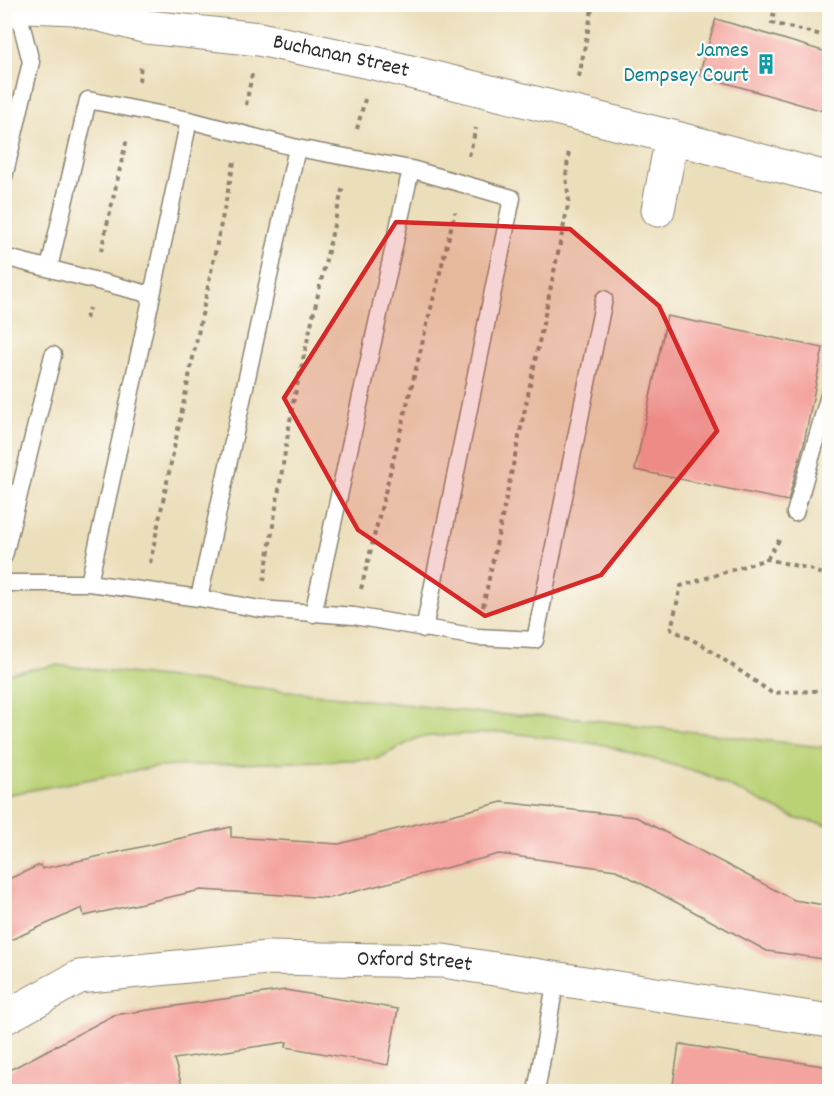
<svg xmlns="http://www.w3.org/2000/svg" width="834" height="1096" font-family="Dekko,sans-serif">
  <style>
    .green { fill: #bad175; stroke: #727e50; stroke-width: 1.5 }
    .building { fill: #f4a49f }
    .lines { fill: none; stroke-linecap: round; stroke-linejoin: round }
    .lane-casing { stroke: #8b8472; stroke-width: 19 }
    .street-casing { stroke: #8b8472; stroke-width: 35 }
    .path { stroke: #8b8472; stroke-width: 4; stroke-dasharray: 4.5 4.5; stroke-linecap: butt }
    .lane { stroke: #fff; stroke-width: 16 }
    .street { stroke: #fff; stroke-width: 33 }
    .marked { fill: #d62828; fill-opacity: 0.2; stroke: #d62828; stroke-width: 4.5; stroke-linejoin: round }
    .labels { text-anchor: middle; dominant-baseline: central; stroke-width: 4.5; stroke-linejoin: round; paint-order: stroke }
    .culture-label { font-size: 22px; fill: #0d838f; stroke: #fdfcf7; text-anchor: end }
    .street-label { font-size: 22px; fill: #2b2b2b; stroke: #fdfcf7 }
  </style>
  <rect width="100%" height="100%" fill="#fdfcf7"/>
  <filter id="ink" filterUnits="userSpaceOnUse"><feTurbulence type="fractalNoise" baseFrequency=".0167" numOctaves="2"/><feDisplacementMap in="SourceGraphic" scale="12" xChannelSelector="R" yChannelSelector="G"/><feConvolveMatrix kernelMatrix="1 2 1 2 8 2 1 2 1" color-interpolation-filters="sRGB"/></filter>
  <filter id="wash" filterUnits="userSpaceOnUse"><feTurbulence type="fractalNoise" baseFrequency=".008" numOctaves="4" result="noise"/><feDisplacementMap in="SourceGraphic" scale="24" xChannelSelector="R" yChannelSelector="G"/><feGaussianBlur stdDeviation="1.35" result="paint"/><feColorMatrix in="noise" values="0 0 0 0 0 0 0 0 0 0 0 0 0 0 0 0 0 1.4 0 .05"/><feComposite in="paint" operator="in"/></filter>
  <g filter="url(#wash)">
    <rect width="100%" height="100%" fill="#ebdeba"/>
    <path class="green" d="M 57,665 L 490,714 L 577,718 L 829,748 L 829,825 L 797,819 L 704,774 L 604,745 L 504,732 L 419,737 L 377,759 L 155,767 L 5,795 L 5,674 Z"/>
    <g id="blocks">
      <path class="building" d="M 716,19 L 830,53 L 830,113 L 699,75 Z
        M 667,316 L 823,348 L 804,443 L 788,501 L 635,470 Z
        M 502,802 L 636,817 L 794,900 L 830,906 L 830,960 L 767,951 L 616,870 L 499,854 L 330,898 L 201,890 L 84,916 L 82,908 L 4,943 L 4,881 L 40,865 L 42,869 L 231,827 L 231,837 L 339,844 Z
        M 285,990 L 398,1009 L 388,1065 L 286,1047 L 287,1042 L 174,1059 L 184,1092 L 4,1092 L 4,1073 L 114,1015 Z
        M 679,1044 L 830,1067 L 830,1092 L 672,1092 Z"/>
    </g>
  </g>
  <g filter="url(#ink)">
    <use href="#blocks" fill-opacity="0" stroke="#8b8472" stroke-width="1.5"/>
    <g class="lines">
      <g class="lane-casing">
        <path id="lane" d="M 297,148 L 411,169 L 512,198 L 424,629
          M 4,177 L 31,62 L 21,23 L 5,7
          M 4,257 L 152,295 L 89,583
          M 49,268 L 88,100 L 189,120
          M 152,295 L 189,120 L 297,148 L 199,598
          M 795,513 L 830,392
          M 4,556 L 53,355
          M 4,583 L 89,583 L 199,598 L 260,609 L 354,616 L 477,637 L 535,640 L 604,299
          M 313,614 L 411,169
          M 536,1092 L 556,979"/>
      </g>
      <g class="street-casing">
        <g id="street">
          <path id="s1" d="M 4,5 L 74,8 L 147,27 L 259,39 L 374,63 L 672,137"/>
          <path d="M 658,210 L 672,137 L 830,179"/>
          <path id="s2" d="M 4,1018 L 79,977 L 267,958 L 443,961 L 830,1021"/>
        </g>
      </g>
      <path class="path" d="M 775,4 L 772,23 L 830,37
        M 579,77 L 593,4
        M 139,81 L 141,65
        M 246,105 L 252,74
        M 357,129 L 365,99
        M 469,156 L 476,128
        M 101,251 L 127,138
        M 86,319 L 89,308
        M 767,559 L 781,537
        M 150,563 L 234,162
        M 830,577 L 810,569 L 767,559 L 681,586 L 671,629 L 704,646 L 772,693 L 830,690
        M 264,581 L 293,403 L 343,186
        M 361,589 L 455,212
        M 483,607 L 569,201 L 566,176 L 569,150"/>
      <use href="#lane" class="lane"/>
      <use href="#street" class="street"/>
    </g>
  </g>
  <path class="marked" d="M 396,222 L 570,229 L 659,306 L 717,431 L 601,575 L 485,616 L 358,530 L 284,398 Z"/>
  <defs>
    <g id="building-bare" transform="scale(1.62)"><path d="M-4-6H4V6H1V3H-1V6H-4ZM-2.5-4.3h1.7v1.8h-1.7ZM.8-4.3h1.7v1.8H.8ZM-2.5-1h1.7V.8h-1.7ZM.8-1h1.7V.8H.8Z" fill="#0f9aa8" stroke="#fdfcf7" stroke-width="2.5" paint-order="stroke"/></g>
  </defs>
  <g fill-rule="evenodd">
    <use href="#building-bare" x="766" y="64"/>
  </g>
  <g class="labels">
    <g class="culture-label">
      <text x="749" y="51">James<tspan x="749" dy="25">Dempsey Court</tspan></text>
    </g>
    <g class="street-label">
      <text stroke="none"><textPath href="#s1" startOffset="342">Buchanan Street</textPath></text>
      <text stroke="none"><textPath href="#s2" startOffset="422">Oxford Street</textPath></text>
    </g>
  </g>
  <rect width="834" height="1096" fill="none" stroke="#fdfcf7" stroke-width="24"/>
</svg>
